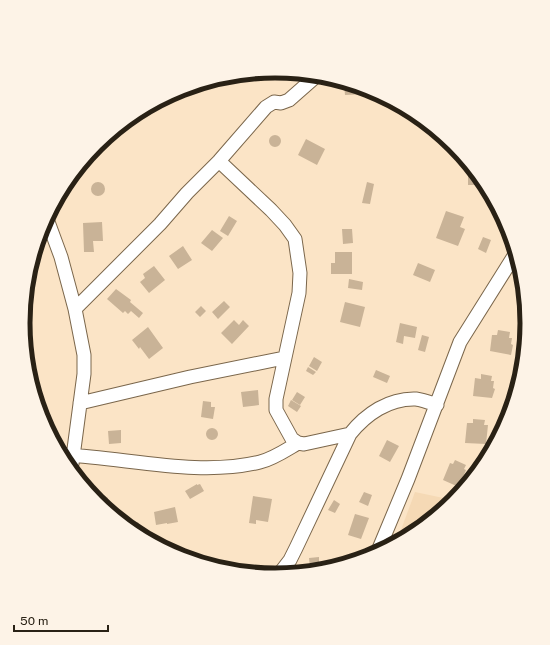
<svg xmlns="http://www.w3.org/2000/svg" width="550" height="645" font-family="'Public Sans',sans-serif">
  <style>
    .built { fill: #f5d9b5 }
    .building { fill: #c9b397 }
    .lines { fill: none; stroke-linecap: round; stroke-linejoin: round }
    .minor-casing { stroke: #7a664b; stroke-width: 15 }
    .minor { stroke: #fff; stroke-width: 13 }
    .rim { fill: none; stroke: #292115; stroke-width: 5 }
  </style>
  <rect width="100%" height="100%" fill="#fbe4c6"/>
  <path class="built" d="M 415,492 L 453,500 L 398,538 Z"/>
  <path class="building" d="M 344,84 L 366,89 L 367,94 L 345,95 Z
    M269 141a6 6 0 1 1 12 0a6 6 0 1 1-12 0Z
    M 306,139 L 325,149 L 317,165 L 298,155 Z
    M 468,169 L 470,169 L 479,183 L 479,185 L 468,185 Z
    M 367,182 L 374,184 L 370,204 L 362,203 Z
    M91 189a7 7 0 1 1 14 0a7 7 0 1 1-14 0Z
    M 446,211 L 464,217 L 460,227 L 465,229 L 458,246 L 436,238 Z
    M 229,216 L 237,221 L 228,236 L 220,231 Z
    M 102,222 L 103,241 L 93,241 L 94,252 L 84,252 L 83,223 Z
    M 342,229 L 352,229 L 353,243 L 343,244 Z
    M 212,230 L 223,238 L 212,251 L 201,243 Z
    M 483,237 L 491,240 L 486,253 L 478,249 Z
    M 183,246 L 192,260 L 178,269 L 169,256 Z
    M 335,252 L 352,252 L 352,274 L 331,274 L 331,263 L 335,263 Z
    M 418,263 L 435,270 L 430,282 L 413,275 Z
    M 154,266 L 165,280 L 149,293 L 140,282 L 145,278 L 143,274 Z
    M 349,279 L 363,282 L 362,290 L 348,288 Z
    M 116,289 L 131,300 L 130,302 L 143,313 L 139,318 L 131,311 L 128,314 L 125,311 L 123,313 L 107,299 Z
    M 224,301 L 230,307 L 218,319 L 212,312 Z
    M 345,302 L 365,307 L 360,327 L 340,322 Z
    M 201,306 L 206,311 L 200,317 L 195,312 Z
    M 234,320 L 239,325 L 243,320 L 249,326 L 232,344 L 221,333 Z
    M 400,323 L 417,327 L 415,338 L 404,336 L 403,344 L 396,342 Z
    M 148,327 L 163,348 L 149,359 L 140,347 L 139,349 L 132,340 Z
    M 498,330 L 510,332 L 509,338 L 512,338 L 511,344 L 513,345 L 511,355 L 490,351 L 492,335 L 497,335 Z
    M 422,335 L 429,337 L 425,352 L 418,350 Z
    M 314,357 L 322,362 L 317,371 L 309,366 Z
    M 308,367 L 316,372 L 313,375 L 306,371 Z
    M 376,370 L 390,376 L 387,383 L 373,377 Z
    M 481,374 L 492,376 L 491,381 L 494,381 L 493,388 L 495,389 L 492,398 L 473,396 L 475,378 L 481,379 Z
    M 258,390 L 259,405 L 243,407 L 241,392 Z
    M 297,392 L 305,397 L 300,405 L 292,400 Z
    M 291,400 L 301,406 L 297,412 L 288,406 Z
    M 203,401 L 211,402 L 211,407 L 215,407 L 213,419 L 201,417 Z
    M 473,419 L 485,420 L 484,425 L 488,425 L 486,444 L 465,443 L 467,423 L 473,423 Z
    M206 434a6 6 0 1 1 12 0a6 6 0 1 1-12 0Z
    M 121,430 L 121,443 L 109,444 L 108,431 Z
    M 387,440 L 399,446 L 390,462 L 379,456 Z
    M 455,460 L 466,465 L 464,469 L 466,470 L 463,477 L 466,478 L 461,488 L 443,480 L 450,463 L 453,464 Z
    M 197,484 L 197,485 L 200,484 L 204,491 L 190,499 L 185,491 Z
    M 97,491 L 108,498 L 104,504 L 97,501 L 92,494 L 93,493 L 95,494 Z
    M 364,492 L 372,495 L 368,506 L 359,502 Z
    M 253,496 L 272,499 L 268,522 L 256,520 L 256,524 L 249,523 Z
    M 334,500 L 340,504 L 335,513 L 328,510 Z
    M 175,507 L 178,522 L 167,524 L 167,523 L 156,525 L 154,512 Z
    M 355,514 L 369,518 L 361,539 L 348,535 Z
    M 138,522 L 142,531 L 133,525 Z
    M 319,557 L 319,566 L 310,568 L 309,558 Z"/>
  <g class="lines">
    <g class="minor-casing">
      <path id="minor" d="M 219,161 L 271,210 L 285,225 L 295,239 L 300,273 L 299,293 L 276,399 L 276,410 L 292,439 L 298,443 L 304,444 L 350,434
        M 47,219 L 61,257 L 75,309 L 84,355 L 84,374 L 72,464
        M 75,309 L 160,224 L 187,193 L 219,161 L 266,107 L 274,102 L 281,103 L 289,100 L 314,78
        M 80,403 L 190,377 L 284,358
        M 66,455 C 128,458 199,477 260,462 C 273,459 286,450 298,443
        M 378,551 L 408,479 L 460,342 L 514,256
        M 280,573 L 290,560 L 296,548 L 350,434 C 366,414 389,398 416,399 C 423,400 431,403 437,405"/>
    </g>
    <use href="#minor" class="minor"/>
  </g>
  <path d="M0 0H550V645H0ZM30 323a245 245 0 1 1 490 0a245 245 0 1 1-490 0Z" fill="#fdf3e7" fill-rule="evenodd"/>
  <path class="rim" d="M30 323a245 245 0 1 1 490 0a245 245 0 1 1-490 0Z"/>
  <path d="M14 625v6h94v-6" fill="none" stroke="#292115" stroke-width="2"/>
  <text x="20" y="625" font-size="12" fill="#292115" stroke="#fdf3e7" stroke-width="3" paint-order="stroke">50 m</text>
</svg>
